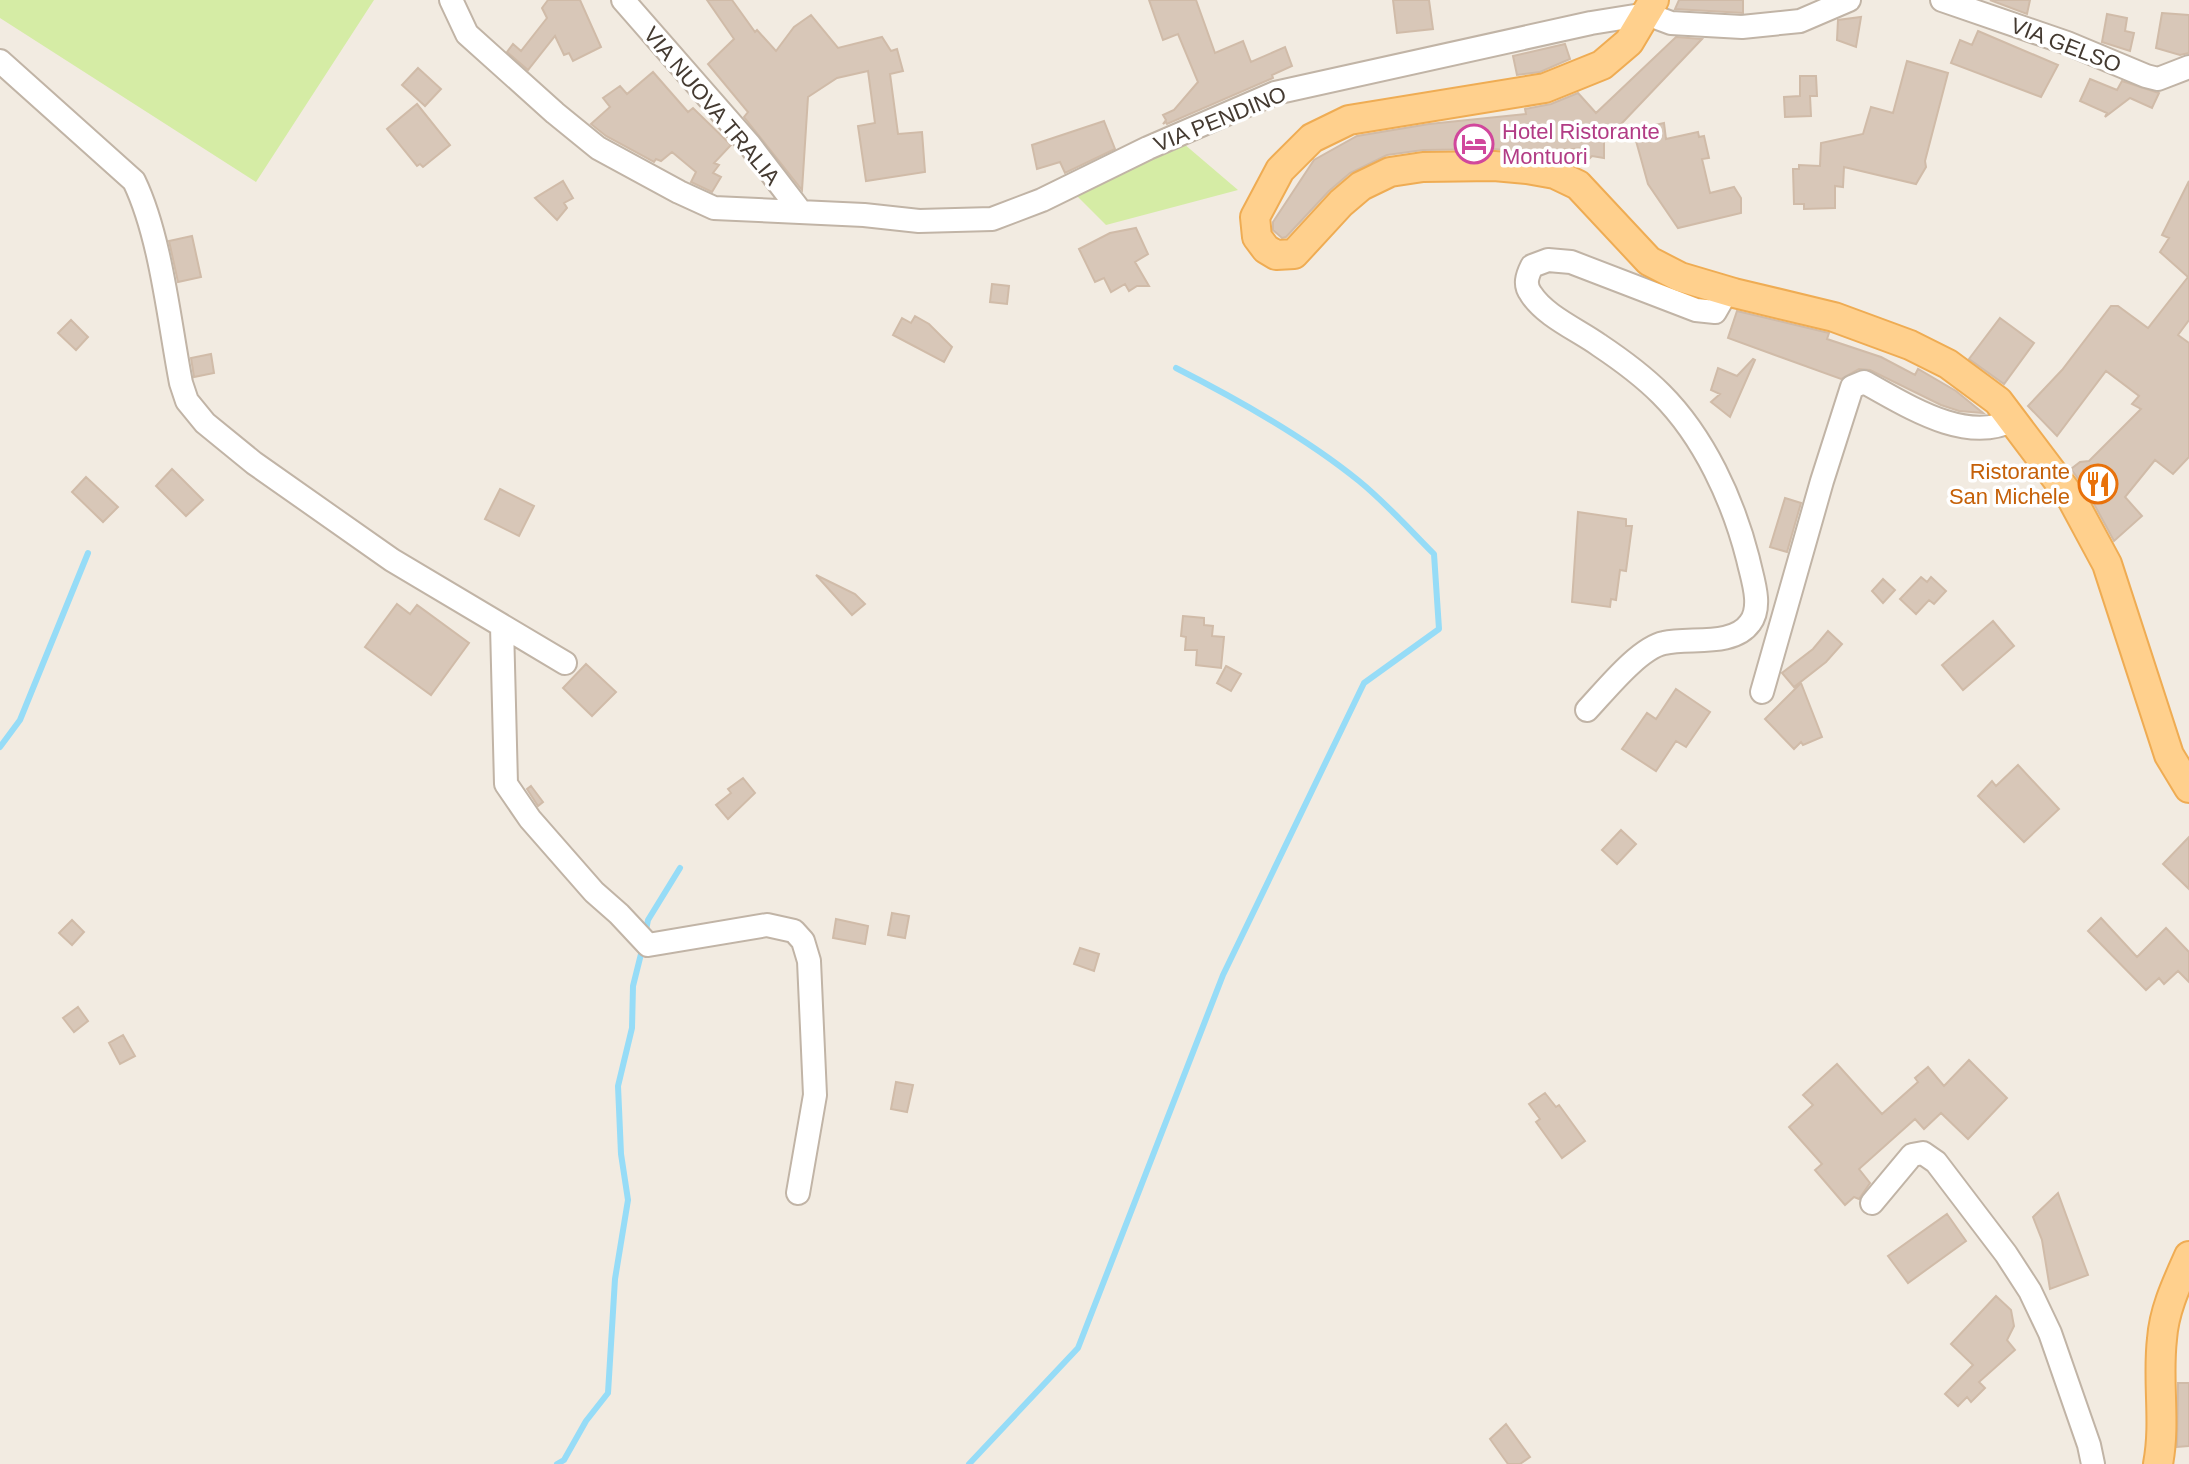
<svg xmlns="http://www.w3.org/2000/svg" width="2189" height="1464" font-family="Arial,sans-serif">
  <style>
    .green { fill: #d5eca5 }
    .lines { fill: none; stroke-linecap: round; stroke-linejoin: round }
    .stream { stroke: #96dcf7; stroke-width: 6 }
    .building { fill: #d8c7b8; stroke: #d0bba8; stroke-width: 2 }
    .minor-casing { stroke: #c1b4a6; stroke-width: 26 }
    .major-casing { stroke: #efac53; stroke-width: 32 }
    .minor { stroke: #fff; stroke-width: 22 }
    .major { stroke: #ffd08d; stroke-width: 28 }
    .labels { text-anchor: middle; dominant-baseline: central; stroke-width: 7; stroke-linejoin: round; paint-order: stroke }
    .street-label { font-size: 22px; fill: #443a31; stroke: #fff }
    .hotel-label { font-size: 22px; fill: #b23c85; stroke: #fff; text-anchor: start }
    .food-label { font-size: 22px; fill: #c56008; stroke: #fff; text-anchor: end }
  </style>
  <rect width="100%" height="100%" fill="#f2ebe1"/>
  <path class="green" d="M 0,0 L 374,0 L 256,182 L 0,18 Z
    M 1170,132 L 1238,190 L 1106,225 L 1062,181 Z"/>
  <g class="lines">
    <path class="stream" d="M 0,747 L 20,720 L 88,553
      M 645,935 L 648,920 L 680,868
      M 557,1464 L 564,1460 L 586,1421 L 608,1393 L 615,1279 L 628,1200 L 621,1154 L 618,1086 L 632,1028 L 633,986 L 643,946
      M 969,1464 L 1078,1348 L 1223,975 L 1364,683 L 1439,629 L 1434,554 C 1410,530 1386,503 1359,481 C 1306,438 1237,399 1176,368"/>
  </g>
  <path class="building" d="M 548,0 L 580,0 L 601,47 L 573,61 L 569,53 L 564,55 L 555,36 L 528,70 L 507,52 L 513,44 L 521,51 L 547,18 L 542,8 Z
    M 707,0 L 732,0 L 755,32 L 757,30 L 776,51 L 794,27 L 811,15 L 838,48 L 882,37 L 891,51 L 897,49 L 903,71 L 890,74 L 898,134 L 922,132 L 925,172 L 866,181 L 858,126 L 875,123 L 868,71 L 837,78 L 808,97 L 802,190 L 744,117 L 748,112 L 708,64 L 734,39 Z
    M 1149,0 L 1196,0 L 1215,53 L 1243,41 L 1251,62 L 1285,47 L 1292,66 L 1272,75 L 1273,78 L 1167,124 L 1166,122 L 1163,124 L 1166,120 L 1163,115 L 1174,110 L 1198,82 L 1178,34 L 1163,40 Z
    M 1393,0 L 1429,0 L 1433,29 L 1397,33 Z
    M 1679,0 L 1743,0 L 1743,13 L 1675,9 Z
    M 1990,0 L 2030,0 L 2027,14 Z
    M 2162,13 L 2189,15 L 2189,53 L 2180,55 L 2156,48 Z
    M 2107,14 L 2127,18 L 2125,31 L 2134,33 L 2130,51 L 2102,42 Z
    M 1861,17 L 1856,47 L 1837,40 L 1838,20 Z
    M 1978,31 L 2058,65 L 2041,97 L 1951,63 L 1960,40 L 1972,45 Z
    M 1676,37 L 1702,39 L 1604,142 L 1604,158 L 1592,156 L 1584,164 L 1587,148 L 1524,152 L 1494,149 L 1423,150 L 1387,155 L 1350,173 L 1329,191 L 1286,237 L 1282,238 L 1273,230 L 1273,222 L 1314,160 L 1357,136 L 1429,124 L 1526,114 L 1525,109 L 1551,104 L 1578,93 L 1596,113 Z
    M 1565,44 L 1570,59 L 1540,72 L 1517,75 L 1513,56 Z
    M 1907,61 L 1948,73 L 1925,161 L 1926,167 L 1916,184 L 1844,167 L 1843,187 L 1835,186 L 1835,208 L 1804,209 L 1804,204 L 1794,204 L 1793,169 L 1799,169 L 1799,165 L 1820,166 L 1821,143 L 1863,134 L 1871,107 L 1893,113 Z
    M 418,68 L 441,89 L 425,106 L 402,85 Z
    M 653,72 L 688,112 L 693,108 L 731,145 L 714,163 L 719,165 L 713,173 L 721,177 L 712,192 L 691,182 L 696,172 L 672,152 L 661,161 L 656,159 L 654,162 L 606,136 L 591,124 L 610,107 L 603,98 L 620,86 L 627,94 Z
    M 1800,76 L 1816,76 L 1817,96 L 1810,96 L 1811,116 L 1785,117 L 1784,97 L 1800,96 Z
    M 2090,79 L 2117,90 L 2122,81 L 2159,93 L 2152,108 L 2130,98 L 2105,117 L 2107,113 L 2080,101 Z
    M 417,104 L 450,145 L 423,167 L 420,164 L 417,166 L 387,129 Z
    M 1104,121 L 1115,149 L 1065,173 L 1060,162 L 1037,169 L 1032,145 Z
    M 1664,123 L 1666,139 L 1698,132 L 1699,137 L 1704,136 L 1709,158 L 1702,159 L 1710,193 L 1734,187 L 1741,198 L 1741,213 L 1678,228 L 1648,184 L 1633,130 Z
    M 563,181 L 573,198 L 564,203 L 567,208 L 557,220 L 535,198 Z
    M 2189,181 L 2189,320 L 2178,335 L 2189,343 L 2189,457 L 2173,474 L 2155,460 L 2125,497 L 2142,516 L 2114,541 L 2087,491 L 2071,469 L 2080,462 L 2089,461 L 2141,409 L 2132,404 L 2139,396 L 2106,371 L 2057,436 L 2028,406 L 2062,370 L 2111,306 L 2118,306 L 2148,328 L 2188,277 L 2160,252 L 2169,238 L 2162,235 Z
    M 1136,228 L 1148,254 L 1135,262 L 1149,286 L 1137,286 L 1129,291 L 1125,284 L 1111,292 L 1104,278 L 1095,282 L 1079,249 L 1110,233 Z
    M 192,236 L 201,277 L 178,282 L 169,241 Z
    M 992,284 L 1009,286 L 1007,304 L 990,302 Z
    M 1737,311 L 1829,333 L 1827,339 L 1881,357 L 1915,375 L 1918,369 L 1956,391 L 1983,413 L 1959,411 L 1941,405 L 1870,370 L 1859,369 L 1841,379 L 1728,338 Z
    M 915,316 L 929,324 L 952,347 L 944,362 L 893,335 L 902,318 L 911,323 Z
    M 2000,318 L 2034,343 L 2004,384 L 1969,359 Z
    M 71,320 L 88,337 L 76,350 L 58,333 Z
    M 211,354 L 214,373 L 194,377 L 191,358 Z
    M 1753,359 L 1755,360 L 1730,417 L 1711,402 L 1720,394 L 1711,390 L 1718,368 L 1737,376 Z
    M 172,469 L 203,500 L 186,516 L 156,486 Z
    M 86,477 L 118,507 L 103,522 L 72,492 Z
    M 500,489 L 534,506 L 519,536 L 485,519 Z
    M 1785,498 L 1801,503 L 1787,552 L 1770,547 Z
    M 1578,512 L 1626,519 L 1626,526 L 1632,526 L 1626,571 L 1620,570 L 1616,600 L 1611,599 L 1610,607 L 1572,602 Z
    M 816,575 L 855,594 L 865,604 L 852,615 Z
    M 1921,577 L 1927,582 L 1931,577 L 1946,591 L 1934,604 L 1929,600 L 1916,614 L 1900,599 Z
    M 1883,579 L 1895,590 L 1883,603 L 1872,591 Z
    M 397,604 L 410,614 L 417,605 L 469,643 L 431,695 L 365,647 Z
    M 1183,616 L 1204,618 L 1204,625 L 1213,626 L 1212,636 L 1224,637 L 1221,668 L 1196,665 L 1197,650 L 1185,650 L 1186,637 L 1181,636 Z
    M 1993,621 L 2014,646 L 1963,690 L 1942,665 Z
    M 1828,631 L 1842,644 L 1826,662 L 1794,687 L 1782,673 L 1813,649 Z
    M 586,664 L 616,692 L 592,716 L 563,688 Z
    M 1226,666 L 1241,674 L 1231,691 L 1217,683 Z
    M 1801,683 L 1822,737 L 1803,745 L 1801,742 L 1794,749 L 1765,719 Z
    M 1676,689 L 1710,712 L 1686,747 L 1676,741 L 1656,771 L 1622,749 L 1647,713 L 1656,719 Z
    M 2018,765 L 2059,809 L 2024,842 L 1978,796 L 1992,781 L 1996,786 Z
    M 743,778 L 755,793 L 728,819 L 716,805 L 731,793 L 728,789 Z
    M 531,786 L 543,802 L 538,806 L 527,789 Z
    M 1621,830 L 1636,844 L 1617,864 L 1602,850 Z
    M 2189,837 L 2189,889 L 2163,864 Z
    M 892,913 L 909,916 L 905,938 L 888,935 Z
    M 2101,918 L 2137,957 L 2166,928 L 2189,952 L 2189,982 L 2178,971 L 2164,984 L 2159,978 L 2146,990 L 2088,931 Z
    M 836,919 L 868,926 L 865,944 L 833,938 Z
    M 72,920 L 84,932 L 72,945 L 59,933 Z
    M 1080,948 L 1099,954 L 1094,971 L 1074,964 Z
    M 78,1007 L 88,1021 L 74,1032 L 63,1018 Z
    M 123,1035 L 135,1056 L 120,1064 L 109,1043 Z
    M 1969,1060 L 2007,1098 L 1968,1139 L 1941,1113 L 1924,1129 L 1915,1119 L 1859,1169 L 1870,1183 L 1859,1199 L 1854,1197 L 1845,1205 L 1815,1170 L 1822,1164 L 1789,1127 L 1813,1105 L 1803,1095 L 1837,1064 L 1882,1114 L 1918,1082 L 1915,1078 L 1928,1067 L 1944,1086 Z
    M 896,1082 L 913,1085 L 907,1112 L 891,1109 Z
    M 1545,1093 L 1556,1107 L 1559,1105 L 1585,1141 L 1562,1158 L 1536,1122 L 1540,1119 L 1529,1104 Z
    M 2058,1193 L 2088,1275 L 2050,1289 L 2042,1240 L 2033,1217 Z
    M 1947,1214 L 1966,1241 L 1908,1283 L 1888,1256 Z
    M 1996,1296 L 2011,1310 L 2014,1326 L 2007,1340 L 2015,1350 L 1979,1382 L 1985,1388 L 1971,1402 L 1967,1397 L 1958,1406 L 1945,1394 L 1973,1365 L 1951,1344 Z
    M 2178,1383 L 2189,1383 L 2189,1446 L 2177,1447 Z
    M 1506,1424 L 1530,1457 L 1520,1464 L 1508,1464 L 1490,1439 Z"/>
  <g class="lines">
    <g class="minor-casing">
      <path id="minor" d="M 451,0 L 467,34 L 555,113 L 598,148 L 679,192 L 714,208 L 864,215 L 919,221 L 992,219 L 1042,200 L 1148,148 L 1275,93 L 1591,23 L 1647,14 L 1671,23 L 1742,27 L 1800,21 L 1849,0
        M 623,0 L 749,144 L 801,212
        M 1942,0 L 2067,43 L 2146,76 L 2158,79 L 2189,67
        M 0,61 L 134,181 C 161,237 169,321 181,383 L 187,401 L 205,423 L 254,463 L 392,560 L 565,663
        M 502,626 L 506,784 L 530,819 L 594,892 L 619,914 L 648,945 L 767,925 L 794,931 L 803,941 L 809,961 L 815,1095 L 798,1193
        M 1762,692 L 1822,481 L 1852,387 L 1864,382 C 1905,404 1965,445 2013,420
        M 1587,710 C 1605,691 1639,648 1664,643 C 1690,637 1733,647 1750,623 C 1763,606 1752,578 1748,559 C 1733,500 1704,437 1661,394 C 1643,376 1620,359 1599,345 C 1578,330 1545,316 1531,294 C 1524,285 1527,276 1532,266 L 1548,260 L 1571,262 L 1696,310 L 1715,312 L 1727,291
        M 1872,1203 L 1912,1155 L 1923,1153 L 1936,1162 L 2006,1254 L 2030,1291 L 2050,1333 L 2089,1445 L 2093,1464"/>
    </g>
    <g class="major-casing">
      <path id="major" d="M 1654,0 L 1629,42 L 1602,65 L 1545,88 L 1349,120 L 1312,138 L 1280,170 L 1255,217 L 1257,237 L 1266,249 L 1276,255 L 1294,254 L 1341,203 L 1361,186 L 1390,172 L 1423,167 L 1494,166 L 1527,169 L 1555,174 L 1578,185 L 1649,261 L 1680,277 L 1734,293 L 1834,317 L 1910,345 L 1948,364 L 1998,401 L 2072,499 L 2107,564 L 2169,755 L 2189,788
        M 2158,1464 C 2166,1422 2157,1381 2162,1339 C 2164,1310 2177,1283 2189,1256"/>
    </g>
    <use href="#minor" class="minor"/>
    <use href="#major" class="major"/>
  </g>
  <defs>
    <g id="hotel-ring" transform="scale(2)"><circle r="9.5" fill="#fff" stroke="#d1479c" stroke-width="1.5"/><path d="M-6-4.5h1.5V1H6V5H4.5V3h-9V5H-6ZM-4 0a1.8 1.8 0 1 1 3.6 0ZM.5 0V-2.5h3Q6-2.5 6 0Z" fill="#d1479c"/></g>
    <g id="restaurant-ring" transform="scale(2)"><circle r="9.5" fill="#fff" stroke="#e8710a" stroke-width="1.5"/><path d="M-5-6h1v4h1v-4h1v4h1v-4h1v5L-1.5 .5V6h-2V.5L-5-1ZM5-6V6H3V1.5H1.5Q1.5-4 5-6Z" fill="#e8710a"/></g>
  </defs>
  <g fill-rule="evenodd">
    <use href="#hotel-ring" x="1474" y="144"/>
    <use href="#restaurant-ring" x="2098" y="484"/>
  </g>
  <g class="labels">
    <g class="street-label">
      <text transform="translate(2066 45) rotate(21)">VIA GELSO</text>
      <text transform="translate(712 106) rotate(50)">VIA NUOVA TRALIA</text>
      <text transform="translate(1220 119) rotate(-22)">VIA PENDINO</text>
    </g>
    <g class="hotel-label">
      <text x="1502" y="131">Hotel Ristorante<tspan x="1502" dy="25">Montuori</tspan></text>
    </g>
    <g class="food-label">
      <text x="2070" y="471">Ristorante<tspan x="2070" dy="25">San Michele</tspan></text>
    </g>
  </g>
</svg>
